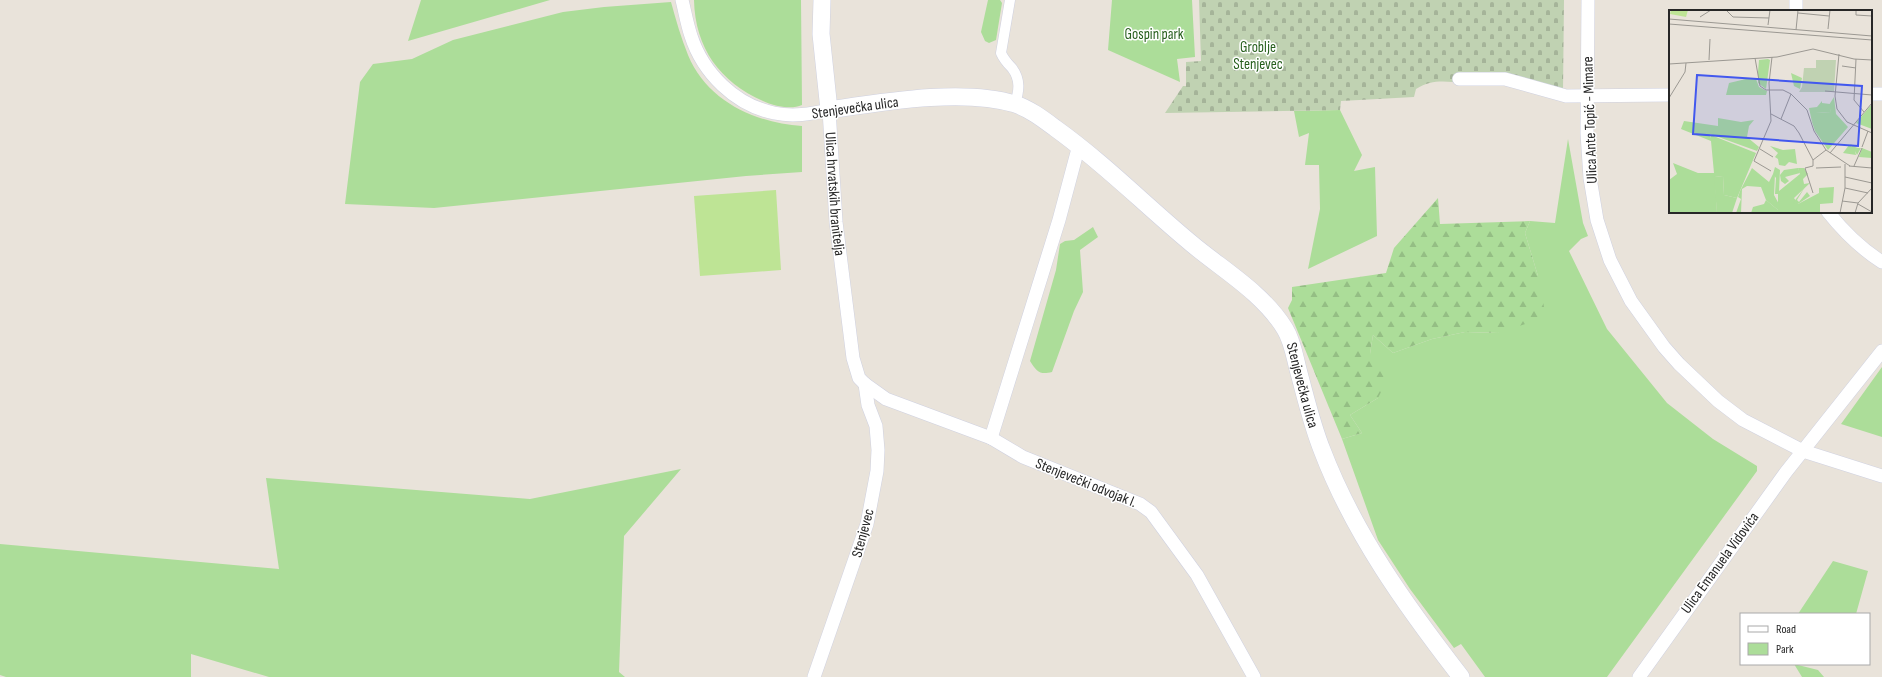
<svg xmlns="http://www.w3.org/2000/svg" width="1882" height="677" font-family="'Sofia Sans Condensed',sans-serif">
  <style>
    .green { fill: #acdd99 }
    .forest { fill: url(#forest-firs) }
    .cemetery { fill: url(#cemetery-stones) }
    .pitch { fill: #bee495 }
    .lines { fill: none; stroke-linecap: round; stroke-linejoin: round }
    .pedestrian-casing { stroke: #cfd1e0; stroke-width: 11 }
    .minor-casing { stroke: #cfd1e0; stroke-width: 14 }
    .tertiary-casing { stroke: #cfd1e0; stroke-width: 18 }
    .pedestrian { stroke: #fff; stroke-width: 10 }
    .minor { stroke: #fff; stroke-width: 13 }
    .tertiary { stroke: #fff; stroke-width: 17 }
    .labels { text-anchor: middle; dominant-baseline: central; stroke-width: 3; stroke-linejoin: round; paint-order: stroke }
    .park-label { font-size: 15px; fill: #275f1d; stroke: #fff }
    .street-label { font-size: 15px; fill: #272727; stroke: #fff }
    .inset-road { fill: none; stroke: #9b9892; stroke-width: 1 }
    .view { fill: #4258ee; fill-opacity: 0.15; stroke: #4258ee; stroke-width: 2 }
    .inset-edge { fill: none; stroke: #272727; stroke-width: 2 }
  </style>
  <defs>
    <pattern id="forest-firs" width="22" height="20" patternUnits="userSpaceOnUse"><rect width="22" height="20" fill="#acdd99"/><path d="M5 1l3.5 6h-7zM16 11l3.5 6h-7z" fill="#94be84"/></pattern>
    <pattern id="cemetery-stones" width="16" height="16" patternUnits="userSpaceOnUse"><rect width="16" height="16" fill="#c0d2b2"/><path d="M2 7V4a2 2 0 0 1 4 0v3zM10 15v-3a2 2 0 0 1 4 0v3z" fill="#a5b499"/></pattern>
  </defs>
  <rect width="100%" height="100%" fill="#e9e3da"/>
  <path class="green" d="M 421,0 L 550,0 L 408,41 Z
    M 694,0 L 801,0 L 802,105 C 791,110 774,106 763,101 C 720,82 695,48 694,0 Z
    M 988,0 L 1000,0 L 1002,3 L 996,40 L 989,43 L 985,41 L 981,32 Z
    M 1112,0 L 1192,0 L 1195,57 L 1177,59 L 1180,82 L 1108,50 Z
    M 671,2 C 676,20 681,38 688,55 C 707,101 755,123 802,126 L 802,172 L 746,176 L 434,208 L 345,204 L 360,82 L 373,64 L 412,59 L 453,40 L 563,12 L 604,7 Z
    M 1340,110 L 1362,155 L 1354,171 L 1375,167 L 1377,236 L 1308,269 L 1320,209 L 1319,165 L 1305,165 L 1309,133 L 1299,137 L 1294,111 Z
    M 1568,139 L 1583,223 L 1588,236 L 1581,239 L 1569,251 L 1607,329 L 1667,403 L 1713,439 L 1757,466 L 1757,471 L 1607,677 L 1485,677 L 1461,644 L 1454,648 L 1410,589 L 1378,540 L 1342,439 L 1362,433 L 1350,415 L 1378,398 L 1370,354 L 1373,335 L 1393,353 L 1432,339 L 1465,332 L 1498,333 L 1538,276 L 1525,233 L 1530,221 L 1555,223 Z
    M 1093,227 L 1098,237 L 1080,250 L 1083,292 L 1074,311 L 1052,372 C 1040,375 1037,372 1030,361 L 1056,270 L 1060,244 L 1065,241 L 1074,240 Z
    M 1882,367 L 1882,437 L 1841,424 Z
    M 681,469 L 624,536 L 619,672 L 625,677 L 269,677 L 191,654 L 191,677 L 6,677 L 0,675 L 0,544 L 279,569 L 266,478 L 530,499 Z
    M 1833,561 L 1868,571 L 1856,614 L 1798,614 Z
    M 1794,664 L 1818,670 L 1824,677 L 1802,677 Z"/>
  <path class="forest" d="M 1438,198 L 1440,224 L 1530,221 L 1525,233 L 1538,276 L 1546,317 L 1498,333 L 1465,332 L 1432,339 L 1393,353 L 1373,335 L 1370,354 L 1382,361 L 1387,380 L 1378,398 L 1350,415 L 1362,433 L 1342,439 L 1288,308 L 1292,300 L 1292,287 L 1386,273 L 1394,248 Z"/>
  <path class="cemetery" d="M 1199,0 L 1564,0 L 1563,91 L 1480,75 L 1453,76 L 1453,82 C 1439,81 1429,81 1416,89 L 1414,97 L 1341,101 L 1340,110 L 1165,113 L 1183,86 L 1186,86 L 1186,62 L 1201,61 Z"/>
  <path class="pitch" d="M 776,190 L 781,270 L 700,276 L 694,196 Z"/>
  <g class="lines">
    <g class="pedestrian-casing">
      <path id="pedestrian" d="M 1010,0 L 1001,53 C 1004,60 1007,63 1012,68 C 1021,80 1019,91 1015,104"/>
    </g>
    <g class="minor-casing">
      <g id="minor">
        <path id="s1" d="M 682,0 C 685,12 687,24 691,36 C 703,73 735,105 774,113 C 793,117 811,114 829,110 L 836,222 L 853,358 L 859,378 L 865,384 L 886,399 L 991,438 L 1023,457 L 1140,504 L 1151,512 L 1197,575 L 1254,677"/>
        <path d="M 1588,0 L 1587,133 L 1590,178 L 1597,220 L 1610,260 L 1631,301 L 1664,347 L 1679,364 L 1718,401 L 1743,420 L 1803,451 L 1882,476"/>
        <path d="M 1796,0 L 1796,11"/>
        <path d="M 1459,79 L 1505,79 L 1566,96 L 1670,95"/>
        <path d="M 1871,94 L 1882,94"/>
        <path d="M 1828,212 C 1844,232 1860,248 1882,262"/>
        <path d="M 991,438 L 1059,220 L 1079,145"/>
        <path d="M 814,677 L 867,524 L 877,471 L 878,450 L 876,426 L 868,405 L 865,384"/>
        <path d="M 1639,677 L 1786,472 L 1882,351"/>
      </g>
    </g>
    <g class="tertiary-casing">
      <g id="tertiary">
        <path id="s2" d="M 822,0 L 821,34 L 829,110 C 883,102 963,88 1015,104 C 1030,109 1043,119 1055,128 C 1104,163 1146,206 1192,244 C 1223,270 1263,293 1285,329 C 1293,342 1295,359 1299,373 C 1306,399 1312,425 1322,450 C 1354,534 1406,606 1461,677"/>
      </g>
    </g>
    <use href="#pedestrian" class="pedestrian"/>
    <use href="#minor" class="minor"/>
    <use href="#tertiary" class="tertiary"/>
  </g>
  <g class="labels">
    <g class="park-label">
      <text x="1154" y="34">Gospin park</text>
      <text x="1258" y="47">Groblje<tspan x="1258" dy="17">Stenjevec</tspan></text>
    </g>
    <g class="street-label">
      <text transform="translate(855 108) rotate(-8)">Stenjevečka ulica</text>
      <text transform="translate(1590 120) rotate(-92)">Ulica Ante Topić - Mimare</text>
      <text stroke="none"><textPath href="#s1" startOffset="295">Ulica hrvatskih branitelja</textPath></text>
      <text stroke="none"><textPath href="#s2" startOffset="710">Stenjevečka ulica</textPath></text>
      <text transform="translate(1086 483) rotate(22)">Stenjevečki odvojak I.</text>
      <text transform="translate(863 533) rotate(-75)">Stenjevec</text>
      <text transform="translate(1720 563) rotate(-54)">Ulica Emanuela Vidovića</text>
    </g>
  </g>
  <g transform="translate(1669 10)">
    <rect width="203" height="203" fill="#e9e3da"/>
    <path d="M 99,49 L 101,50 L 97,79 L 89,73 L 89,62 L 90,50 ZM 122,63 L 133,68 L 131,79 L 125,76 ZM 77,69 L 87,69 L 90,77 L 98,81 L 97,85 L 57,85 L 60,73 ZM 165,87 L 167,104 L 179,117 L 159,140 L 146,121 L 143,112 L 146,103 L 162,102 L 160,95 ZM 203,94 L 203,119 L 187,113 ZM 49,108 L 72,112 L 85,110 L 80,116 L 78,127 L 90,137 L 88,141 L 41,124 L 41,128 L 42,125 L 87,143 L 68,188 L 55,185 L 54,166 L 46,167 L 48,203 L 0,203 L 0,170 L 8,164 L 4,153 L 29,163 L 45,163 L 42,131 L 12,119 L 15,111 L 49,116 ZM 181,134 L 189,137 L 186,138 L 192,138 L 188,145 L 186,141 L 187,145 L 174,143 L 180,135 L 183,137 ZM 193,138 L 203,142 L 203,148 L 190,147 ZM 106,157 L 111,160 L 110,181 L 131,164 L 129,158 L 135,158 L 139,164 L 134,169 L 135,174 L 141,173 L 125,188 L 129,194 L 150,183 L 150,178 L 165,177 L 164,193 L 151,194 L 151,203 L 82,203 L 84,197 L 95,194 L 97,190 L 109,200 L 109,184 L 106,184 L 107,168 L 104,164 Z" fill="#acdd99"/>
    <path d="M 153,91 L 153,93 L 161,94 L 162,102 L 147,103 L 147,107 L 143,112 L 140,98 L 148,97 ZM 101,136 L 114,140 L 126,139 L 128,154 L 120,152 L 116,156 L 110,155 L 109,149 L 106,147 L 109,143 ZM 83,158 L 100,172 L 104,164 L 106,164 L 105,185 L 111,196 L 109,200 L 97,190 L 92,177 L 78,176 L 73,179 L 72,203 L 67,203 L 72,189 L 69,187 L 71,181 ZM 129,158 L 131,163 L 116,167 L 120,171 L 116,174 L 112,171 L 111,165 L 115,160 ZM 54,166 L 55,185 L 68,188 L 63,203 L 48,203 L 45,167 ZM 136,177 L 128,190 L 130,192 L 138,182 L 141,186 L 129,194 L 124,193 Z" fill="#acdd99"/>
    <path d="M 147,50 L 167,50 L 165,82 L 130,82 L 133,77 L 135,58 L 147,58 Z" fill="#c0d2b2"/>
    <path d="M 2,0 L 19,0 L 17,7 L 1,4 Z" fill="#bee495"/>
    <path class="inset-road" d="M 57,0 L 64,7 L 100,8M 187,0 L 187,5 L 203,6M 129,3 L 160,6M 31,7 L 42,0M 0,9 L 203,26M 0,14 L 203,30M 99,15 L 101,0M 159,19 L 161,0M 127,20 L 129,0M 170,44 L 166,86 L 168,99 L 178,112 L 203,123M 86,48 L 91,76 L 97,80 L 114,80 L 122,84 L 138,100 L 145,121 L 157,140 L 181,156M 187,49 L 185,90 L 195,102M 40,50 L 41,29M 0,54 L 108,47 L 144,39 L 185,49 L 203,50M 173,56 L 187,58M 156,81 L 203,85M 0,88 L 16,62 L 17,53M 102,104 L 125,116 L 130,123 L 144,150 L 144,156 L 136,158 L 144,183M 112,109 L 122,84M 193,137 L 199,121M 91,139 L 104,147M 161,143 L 203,93M 144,150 L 157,140M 180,156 L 203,158M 185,156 L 193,138M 147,158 L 172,157M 102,161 L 85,151 L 102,111 L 100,73 L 103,47M 176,167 L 203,173M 176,178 L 199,183M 173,191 L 189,193M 189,194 L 203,202M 171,203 L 176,178 L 176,154M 186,203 L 189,193 L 203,178"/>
    <path class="view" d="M 28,65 L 193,76 L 189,136 L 24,124 Z"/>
    <rect width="203" height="203" class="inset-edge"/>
  </g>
  <rect x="1740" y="613" width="130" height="52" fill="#ffffff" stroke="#a9a9a9"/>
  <rect x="1748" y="626" width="20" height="6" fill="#ffffff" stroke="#a9a9a9"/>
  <text x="1776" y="633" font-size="12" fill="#272727">Road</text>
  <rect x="1748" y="643" width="20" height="12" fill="#acdd99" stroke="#a9a9a9"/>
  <text x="1776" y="653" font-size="12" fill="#272727">Park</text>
</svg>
